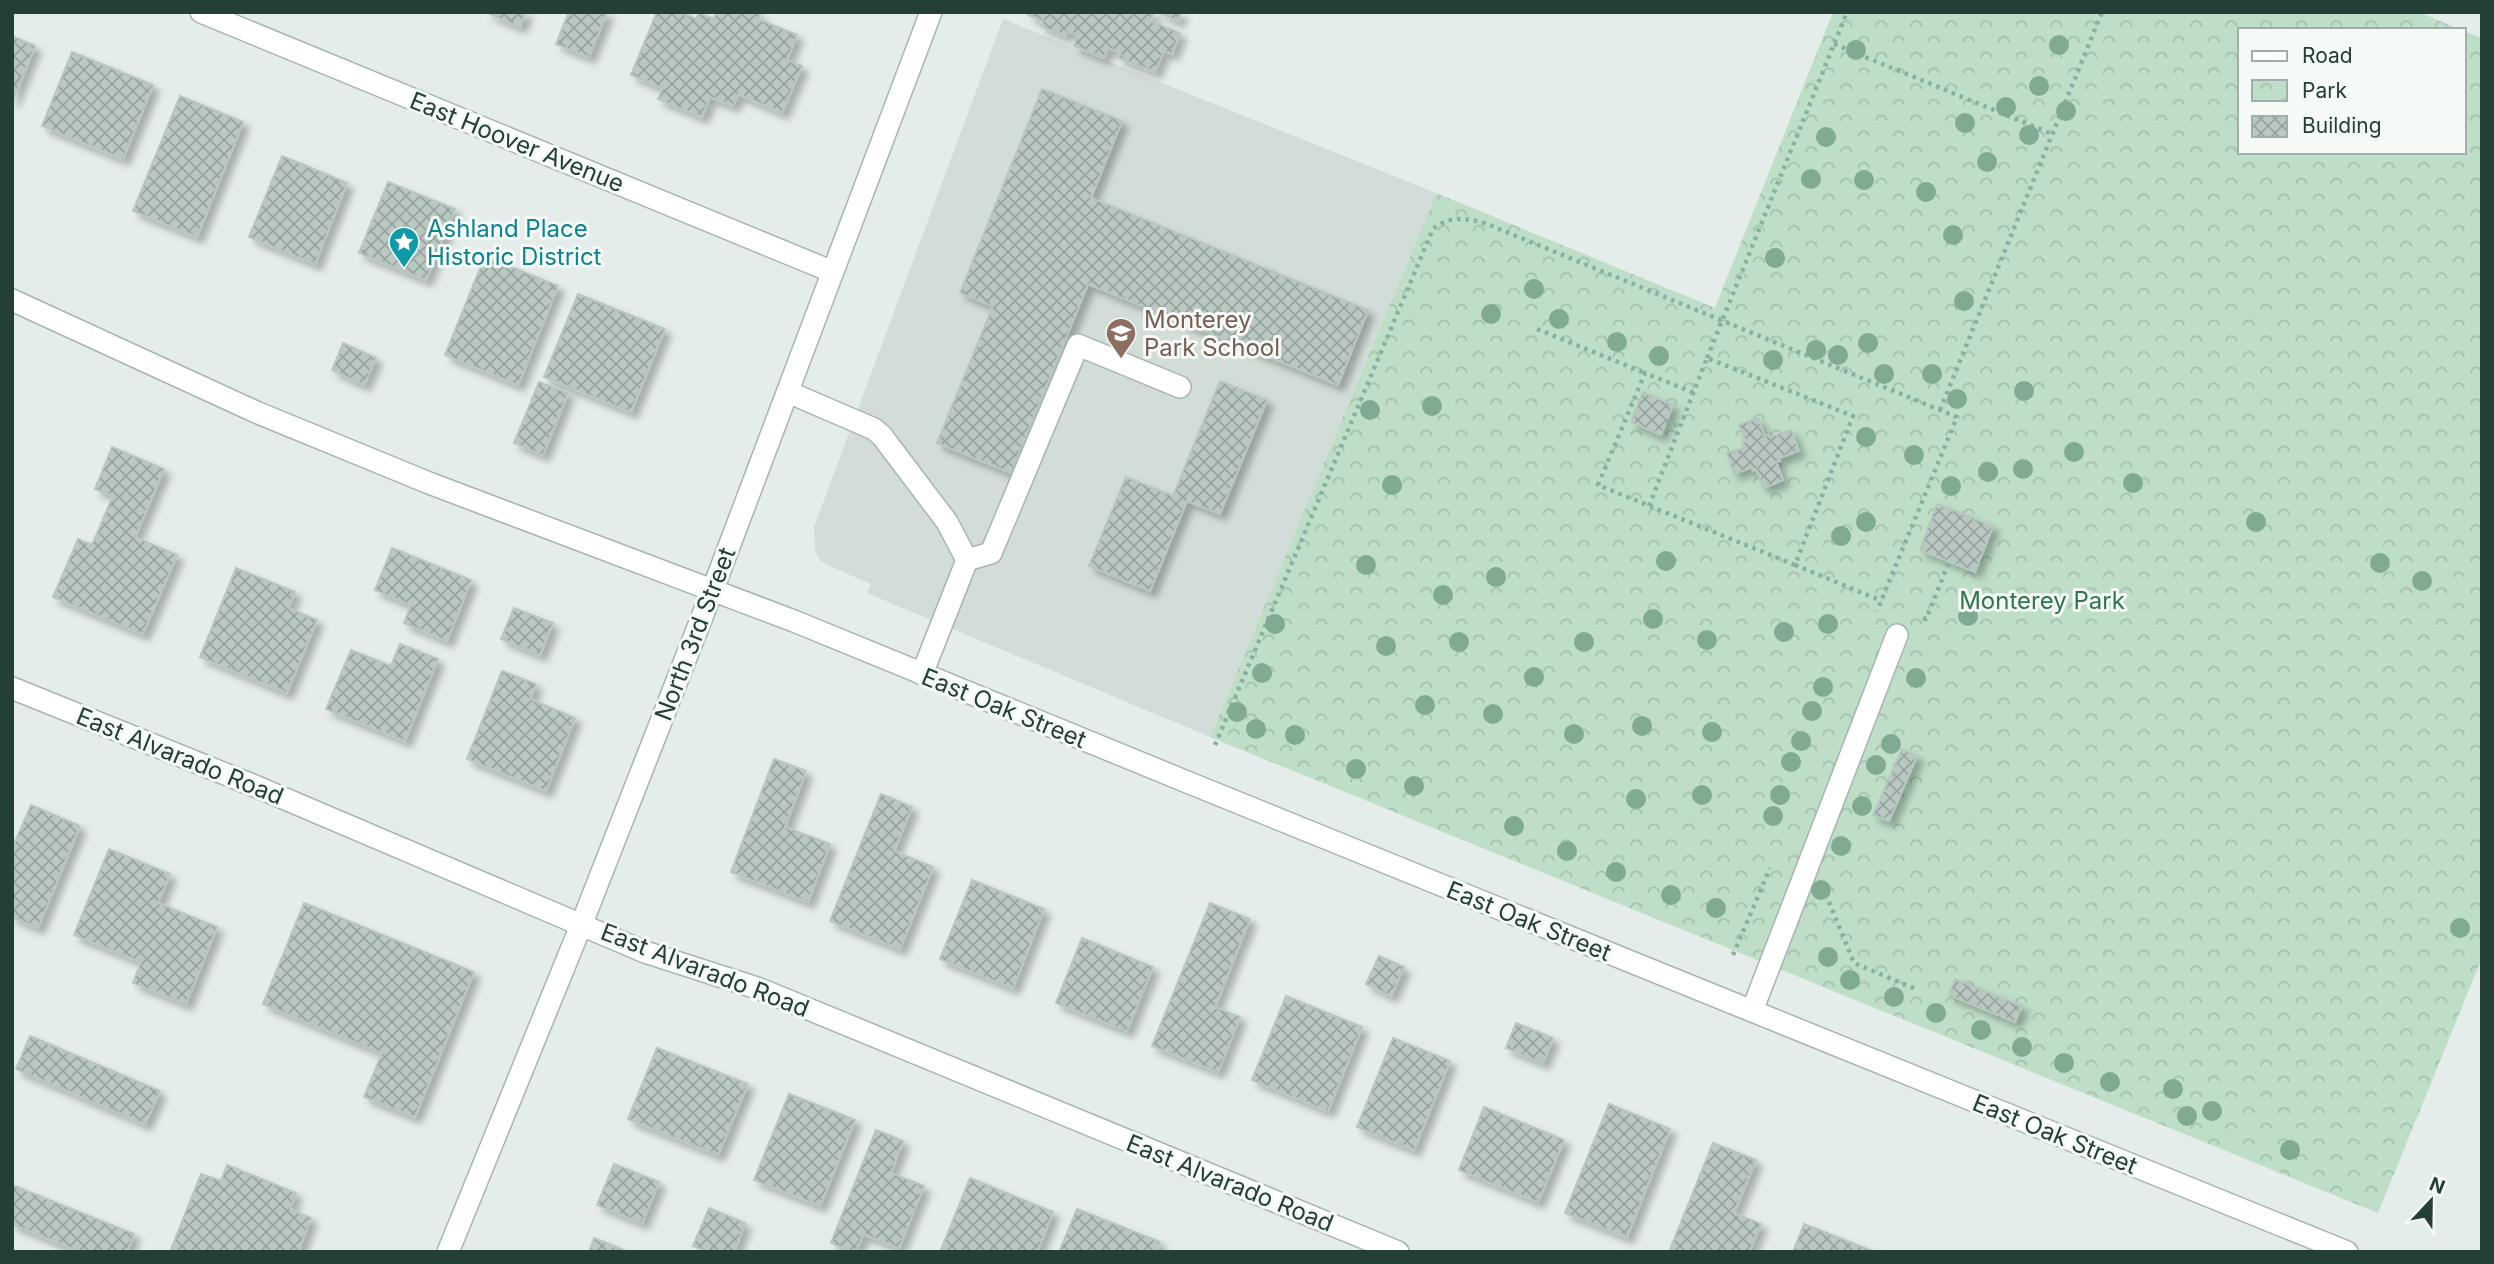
<svg xmlns="http://www.w3.org/2000/svg" width="2494" height="1264" font-family="Inter,sans-serif">
  <style>
    .built { fill: #d3ddd8 }
    .park { fill: url(#park-crowns) }
    .building { fill: url(#building-cross-hatch); stroke: #b7c7c0; stroke-width: 2; filter: url(#shadow) }
    .lines { fill: none; stroke-linecap: round; stroke-linejoin: round }
    .minor-casing { stroke: #a7b5b0; stroke-width: 24 }
    .path { stroke: #86b0a3; stroke-width: 4.5; stroke-dasharray: 3.5 5; stroke-linecap: butt }
    .minor { stroke: #fff; stroke-width: 21 }
    .tree { fill: #80ab92 }
    .labels { text-anchor: middle; dominant-baseline: central; stroke-width: 6; stroke-linejoin: round; paint-order: stroke }
    .street-label { font-size: 24px; fill: #243f38; stroke: #f5faf7 }
    .culture-label { font-size: 24px; fill: #0d838f; stroke: #f5faf7; text-anchor: start }
    .education-label { font-size: 24px; fill: #785e54; stroke: #f5faf7; text-anchor: start }
    .park-label { font-size: 24px; fill: #2f754a; stroke: #f5faf7 }
  </style>
  <defs>
    <pattern id="park-crowns" width="20" height="18" patternUnits="userSpaceOnUse" patternTransform="scale(1.75)"><rect width="20" height="18" fill="#bedec7"/><path d="M2 6a3 3 0 1 1 6 0M12 15a3 3 0 1 1 6 0" fill="none" stroke="#a3c0ac"/></pattern>
    <pattern id="building-cross-hatch" width="8" height="8" patternUnits="userSpaceOnUse" patternTransform="scale(1.75)"><rect width="8" height="8" fill="#bac8c2"/><path d="M0 0l8 8M0 8l8-8" fill="none" stroke="#97a49f"/></pattern>
    <filter id="shadow"><feDropShadow dx="6" dy="6" stdDeviation="3.5" flood-color="#0004"/></filter>
  </defs>
  <rect width="100%" height="100%" fill="#e4ede9"/>
  <path class="built" d="M 1003,19 L 1436,193 L 1210,737 L 867,593 L 871,584 L 829,566 L 820,560 L 815,550 L 814,527 Z"/>
  <path class="park" d="M 1833,12 L 2419,12 L 2461,30 L 2240,30 L 2240,152 L 2464,152 L 2464,31 L 2482,38 L 2482,958 L 2378,1213 L 1210,737 L 1436,193 L 1715,308 Z"/>
  <path class="building" d="M 485,12 L 526,12 L 520,27 Z
    M 569,12 L 607,12 L 589,57 L 556,44 Z
    M 657,12 L 680,12 L 696,19 L 699,13 L 714,19 L 716,12 L 755,12 L 760,14 L 758,19 L 797,35 L 787,60 L 802,66 L 782,113 L 738,94 L 733,106 L 710,97 L 702,117 L 658,99 L 663,88 L 631,75 Z
    M 1029,12 L 1154,12 L 1150,21 L 1180,33 L 1172,54 L 1164,51 L 1155,72 L 1119,58 L 1121,53 L 1108,48 L 1104,58 L 1074,46 L 1078,35 L 1067,31 L 1065,36 L 1041,26 L 1043,21 L 1028,15 Z
    M 1157,12 L 1181,12 L 1178,21 Z
    M 12,36 L 35,46 L 12,102 Z
    M 72,52 L 153,85 L 123,159 L 42,126 Z
    M 1042,89 L 1122,121 L 1091,198 L 1368,310 L 1338,385 L 1088,284 L 1011,473 L 937,443 L 993,306 L 960,293 Z
    M 180,96 L 243,122 L 197,237 L 133,211 Z
    M 282,156 L 347,183 L 315,264 L 249,237 Z
    M 388,182 L 455,209 L 426,280 L 359,253 Z
    M 485,256 L 558,286 L 518,385 L 445,355 Z
    M 578,294 L 665,329 L 631,412 L 544,377 Z
    M 343,343 L 376,358 L 364,385 L 332,370 Z
    M 1220,381 L 1267,400 L 1220,514 L 1187,501 L 1150,591 L 1089,566 L 1126,477 L 1173,496 Z
    M 539,382 L 568,393 L 543,455 L 514,443 Z
    M 1643,392 L 1673,405 L 1661,435 L 1631,422 Z
    M 1758,418 L 1765,436 L 1769,435 L 1770,437 L 1791,430 L 1799,451 L 1779,458 L 1780,461 L 1776,462 L 1783,480 L 1764,488 L 1756,469 L 1753,471 L 1752,467 L 1734,474 L 1727,453 L 1744,448 L 1742,443 L 1746,441 L 1739,425 Z
    M 112,447 L 164,469 L 135,537 L 177,555 L 143,634 L 53,597 L 78,539 L 92,545 L 113,496 L 95,489 Z
    M 1937,504 L 1993,526 L 1975,572 L 1920,550 Z
    M 392,548 L 471,580 L 447,641 L 404,623 L 411,605 L 375,590 Z
    M 236,568 L 295,592 L 288,608 L 317,620 L 287,693 L 200,657 Z
    M 514,608 L 553,623 L 540,655 L 501,639 Z
    M 400,644 L 438,659 L 405,741 L 326,709 L 351,650 L 391,666 Z
    M 502,671 L 536,684 L 530,699 L 575,718 L 546,791 L 467,759 Z
    M 1902,749 L 1917,756 L 1889,821 L 1873,815 Z
    M 774,759 L 806,771 L 785,827 L 830,844 L 808,902 L 731,872 Z
    M 881,794 L 912,807 L 894,851 L 933,867 L 900,949 L 830,921 Z
    M 31,805 L 80,826 L 38,928 L 12,917 L 12,849 Z
    M 109,849 L 170,874 L 158,903 L 217,927 L 186,1004 L 133,983 L 141,962 L 74,935 Z
    M 972,880 L 1044,909 L 1013,988 L 940,959 Z
    M 304,903 L 474,972 L 415,1117 L 364,1097 L 382,1053 L 263,1004 Z
    M 1210,903 L 1250,919 L 1215,1007 L 1240,1017 L 1218,1072 L 1152,1046 Z
    M 1082,938 L 1153,967 L 1127,1031 L 1056,1003 Z
    M 1379,956 L 1404,967 L 1391,996 L 1366,984 Z
    M 1955,979 L 2022,1006 L 2015,1022 L 1949,995 Z
    M 1286,996 L 1362,1027 L 1328,1111 L 1252,1080 Z
    M 1516,1023 L 1553,1038 L 1543,1063 L 1506,1048 Z
    M 30,1036 L 160,1091 L 145,1124 L 16,1069 Z
    M 1393,1038 L 1450,1061 L 1414,1150 L 1357,1127 Z
    M 657,1048 L 748,1084 L 718,1155 L 628,1119 Z
    M 789,1094 L 855,1120 L 820,1206 L 754,1180 Z
    M 1609,1104 L 1670,1129 L 1627,1237 L 1565,1213 Z
    M 1484,1107 L 1564,1140 L 1538,1202 L 1459,1170 Z
    M 876,1130 L 903,1141 L 891,1173 L 924,1186 L 899,1248 L 863,1234 L 856,1252 L 854,1252 L 831,1243 Z
    M 1713,1143 L 1756,1160 L 1734,1213 L 1761,1224 L 1749,1252 L 1669,1252 Z
    M 614,1164 L 659,1182 L 642,1223 L 597,1205 Z
    M 227,1165 L 296,1193 L 290,1209 L 311,1218 L 298,1252 L 170,1252 L 201,1174 L 221,1181 Z
    M 970,1178 L 1053,1212 L 1037,1252 L 940,1252 Z
    M 12,1185 L 134,1234 L 127,1252 L 81,1252 L 12,1224 Z
    M 709,1208 L 745,1223 L 734,1252 L 708,1252 L 693,1246 Z
    M 1077,1209 L 1160,1242 L 1156,1252 L 1059,1252 Z
    M 1804,1224 L 1875,1252 L 1793,1252 Z
    M 594,1238 L 628,1252 L 589,1252 Z"/>
  <g class="lines">
    <g class="minor-casing">
      <path id="minor" d="M 201,12 L 833,272
        M 12,300 L 256,412 L 429,483 L 794,621 L 1192,784 L 2347,1252
        M 788,392 L 874,429 L 882,436 L 947,522 L 967,560 L 922,674
        M 967,560 L 991,553 L 1078,345 L 1180,387
        M 12,688 L 250,784 L 645,952 L 760,989 L 1398,1252
        M 1752,1011 L 1897,635
        M 448,1252 L 582,923 L 713,589 L 931,12"/>
    </g>
    <path class="path" d="M 1834,44 L 2052,134
      M 1537,329 L 1645,373
      M 1707,358 L 1847,12
      M 1940,410 L 2102,12
      M 1666,421 L 1680,427
      M 1649,506 L 1707,358 L 1853,416 L 1795,565 L 1598,485 L 1645,373 L 1694,393
      M 1795,565 L 1882,601
      M 1923,618 L 1926,619 L 1949,562
      M 1215,745 L 1433,229 C 1450,215 1467,218 1487,224 L 1957,417 L 1877,611
      M 1829,902 L 1854,963 L 1916,989
      M 1733,955 L 1770,868"/>
    <use href="#minor" class="minor"/>
  </g>
  <g class="tree">
    <circle cx="2059" cy="45" r="10"/>
    <circle cx="1856" cy="50" r="10"/>
    <circle cx="2039" cy="86" r="10"/>
    <circle cx="2006" cy="107" r="10"/>
    <circle cx="2066" cy="111" r="10"/>
    <circle cx="1965" cy="123" r="10"/>
    <circle cx="2029" cy="135" r="10"/>
    <circle cx="1826" cy="137" r="10"/>
    <circle cx="1987" cy="162" r="10"/>
    <circle cx="1811" cy="179" r="10"/>
    <circle cx="1864" cy="180" r="10"/>
    <circle cx="1926" cy="192" r="10"/>
    <circle cx="1953" cy="235" r="10"/>
    <circle cx="1775" cy="258" r="10"/>
    <circle cx="1534" cy="289" r="10"/>
    <circle cx="1964" cy="301" r="10"/>
    <circle cx="1491" cy="314" r="10"/>
    <circle cx="1559" cy="319" r="10"/>
    <circle cx="1617" cy="342" r="10"/>
    <circle cx="1868" cy="343" r="10"/>
    <circle cx="1816" cy="350" r="10"/>
    <circle cx="1838" cy="355" r="10"/>
    <circle cx="1659" cy="356" r="10"/>
    <circle cx="1773" cy="360" r="10"/>
    <circle cx="1884" cy="374" r="10"/>
    <circle cx="1932" cy="374" r="10"/>
    <circle cx="2024" cy="391" r="10"/>
    <circle cx="1957" cy="399" r="10"/>
    <circle cx="1432" cy="406" r="10"/>
    <circle cx="1370" cy="410" r="10"/>
    <circle cx="1866" cy="437" r="10"/>
    <circle cx="2074" cy="452" r="10"/>
    <circle cx="1914" cy="455" r="10"/>
    <circle cx="2023" cy="469" r="10"/>
    <circle cx="1988" cy="472" r="10"/>
    <circle cx="2133" cy="483" r="10"/>
    <circle cx="1392" cy="485" r="10"/>
    <circle cx="1951" cy="486" r="10"/>
    <circle cx="1866" cy="522" r="10"/>
    <circle cx="2256" cy="522" r="10"/>
    <circle cx="1841" cy="536" r="10"/>
    <circle cx="1666" cy="561" r="10"/>
    <circle cx="2380" cy="563" r="10"/>
    <circle cx="1366" cy="565" r="10"/>
    <circle cx="1496" cy="577" r="10"/>
    <circle cx="2422" cy="581" r="10"/>
    <circle cx="1443" cy="595" r="10"/>
    <circle cx="1968" cy="616" r="10"/>
    <circle cx="1653" cy="619" r="10"/>
    <circle cx="1275" cy="624" r="10"/>
    <circle cx="1828" cy="624" r="10"/>
    <circle cx="1784" cy="632" r="10"/>
    <circle cx="1707" cy="640" r="10"/>
    <circle cx="1459" cy="642" r="10"/>
    <circle cx="1584" cy="642" r="10"/>
    <circle cx="1386" cy="646" r="10"/>
    <circle cx="1262" cy="673" r="10"/>
    <circle cx="1534" cy="677" r="10"/>
    <circle cx="1916" cy="678" r="10"/>
    <circle cx="1823" cy="687" r="10"/>
    <circle cx="1425" cy="705" r="10"/>
    <circle cx="1812" cy="711" r="10"/>
    <circle cx="1237" cy="712" r="10"/>
    <circle cx="1493" cy="714" r="10"/>
    <circle cx="1642" cy="726" r="10"/>
    <circle cx="1256" cy="729" r="10"/>
    <circle cx="1712" cy="732" r="10"/>
    <circle cx="1574" cy="734" r="10"/>
    <circle cx="1295" cy="735" r="10"/>
    <circle cx="1801" cy="741" r="10"/>
    <circle cx="1891" cy="744" r="10"/>
    <circle cx="1791" cy="762" r="10"/>
    <circle cx="1876" cy="765" r="10"/>
    <circle cx="1356" cy="769" r="10"/>
    <circle cx="1414" cy="786" r="10"/>
    <circle cx="1702" cy="795" r="10"/>
    <circle cx="1780" cy="795" r="10"/>
    <circle cx="1636" cy="799" r="10"/>
    <circle cx="1862" cy="806" r="10"/>
    <circle cx="1773" cy="816" r="10"/>
    <circle cx="1514" cy="826" r="10"/>
    <circle cx="1841" cy="846" r="10"/>
    <circle cx="1567" cy="851" r="10"/>
    <circle cx="1616" cy="872" r="10"/>
    <circle cx="1821" cy="890" r="10"/>
    <circle cx="1671" cy="895" r="10"/>
    <circle cx="1716" cy="908" r="10"/>
    <circle cx="2460" cy="928" r="10"/>
    <circle cx="1828" cy="957" r="10"/>
    <circle cx="1850" cy="980" r="10"/>
    <circle cx="1894" cy="997" r="10"/>
    <circle cx="1936" cy="1013" r="10"/>
    <circle cx="1981" cy="1030" r="10"/>
    <circle cx="2022" cy="1047" r="10"/>
    <circle cx="2064" cy="1063" r="10"/>
    <circle cx="2110" cy="1082" r="10"/>
    <circle cx="2173" cy="1089" r="10"/>
    <circle cx="2212" cy="1111" r="10"/>
    <circle cx="2187" cy="1116" r="10"/>
    <circle cx="2290" cy="1150" r="10"/>
  </g>
  <defs>
    <g id="sight-pin" transform="scale(1.575)"><path d="M0 17L-7.5 6A9.5 9.5 0 1 1 7.5 6Z" fill="#0f9aa8" stroke="#f5faf7"/><path d="M0-6L1.8-2.2L6-1.7L2.9 1.2L3.7 5.4L0 3.3L-3.7 5.4L-2.9 1.2L-6-1.7L-1.8-2.2Z" fill="#fff"/></g>
    <g id="school-pin" transform="scale(1.575)"><path d="M0 17L-7.5 6A9.5 9.5 0 1 1 7.5 6Z" fill="#8d6e63" stroke="#f5faf7"/><path d="M0-5L7-2L0 1L-7-2ZM-4 1L0 2.5L4 1V4Q0 6-4 4Z" fill="#fff"/></g>
  </defs>
  <g fill-rule="evenodd">
    <use href="#sight-pin" x="404" y="242"/>
    <use href="#school-pin" x="1121" y="333"/>
  </g>
  <g class="labels">
    <g class="street-label">
      <text transform="translate(517 142) rotate(22)">East Hoover Avenue</text>
      <text transform="translate(695 634) rotate(-69)">North 3rd Street</text>
      <text transform="translate(1004 708) rotate(22)">East Oak Street</text>
      <text transform="translate(180 756) rotate(22)">East Alvarado Road</text>
      <text transform="translate(1529 921) rotate(22)">East Oak Street</text>
      <text transform="translate(705 970) rotate(21)">East Alvarado Road</text>
      <text transform="translate(2055 1134) rotate(22)">East Oak Street</text>
      <text transform="translate(1230 1183) rotate(22)">East Alvarado Road</text>
    </g>
    <g class="culture-label">
      <text x="427" y="228">Ashland Place<tspan x="427" dy="28">Historic District</tspan></text>
    </g>
    <g class="education-label">
      <text x="1144" y="319">Monterey<tspan x="1144" dy="28">Park School</tspan></text>
    </g>
    <g class="park-label">
      <text x="2042" y="600">Monterey Park</text>
    </g>
  </g>
  <rect width="2494" height="1264" fill="none" stroke="#243f38" stroke-width="28"/>
  <rect x="2238" y="28" width="228" height="126" fill="#f5faf7" stroke="#a1afab" stroke-width="2"/>
  <rect x="2252" y="51" width="35" height="10" fill="#ffffff" stroke="#a1afab" stroke-width="2"/>
  <text x="2302" y="63" font-size="21" fill="#243f38">Road</text>
  <rect x="2252" y="80" width="35" height="21" fill="url(#park-crowns)" stroke="#a1afab" stroke-width="2"/>
  <text x="2302" y="98" font-size="21" fill="#243f38">Park</text>
  <rect x="2252" y="116" width="35" height="21" fill="url(#building-cross-hatch)" stroke="#a1afab" stroke-width="2"/>
  <text x="2302" y="133" font-size="21" fill="#243f38">Building</text>
  <g transform="translate(2431 1201) rotate(22)" stroke="#f5faf7" stroke-width="5" paint-order="stroke">
  <path d="M0-5L12 26L0 18L-12 26Z" fill="#243f38"/>
  <text y="-10" font-size="19" font-weight="bold" text-anchor="middle" fill="#243f38">N</text>
  </g>
</svg>
